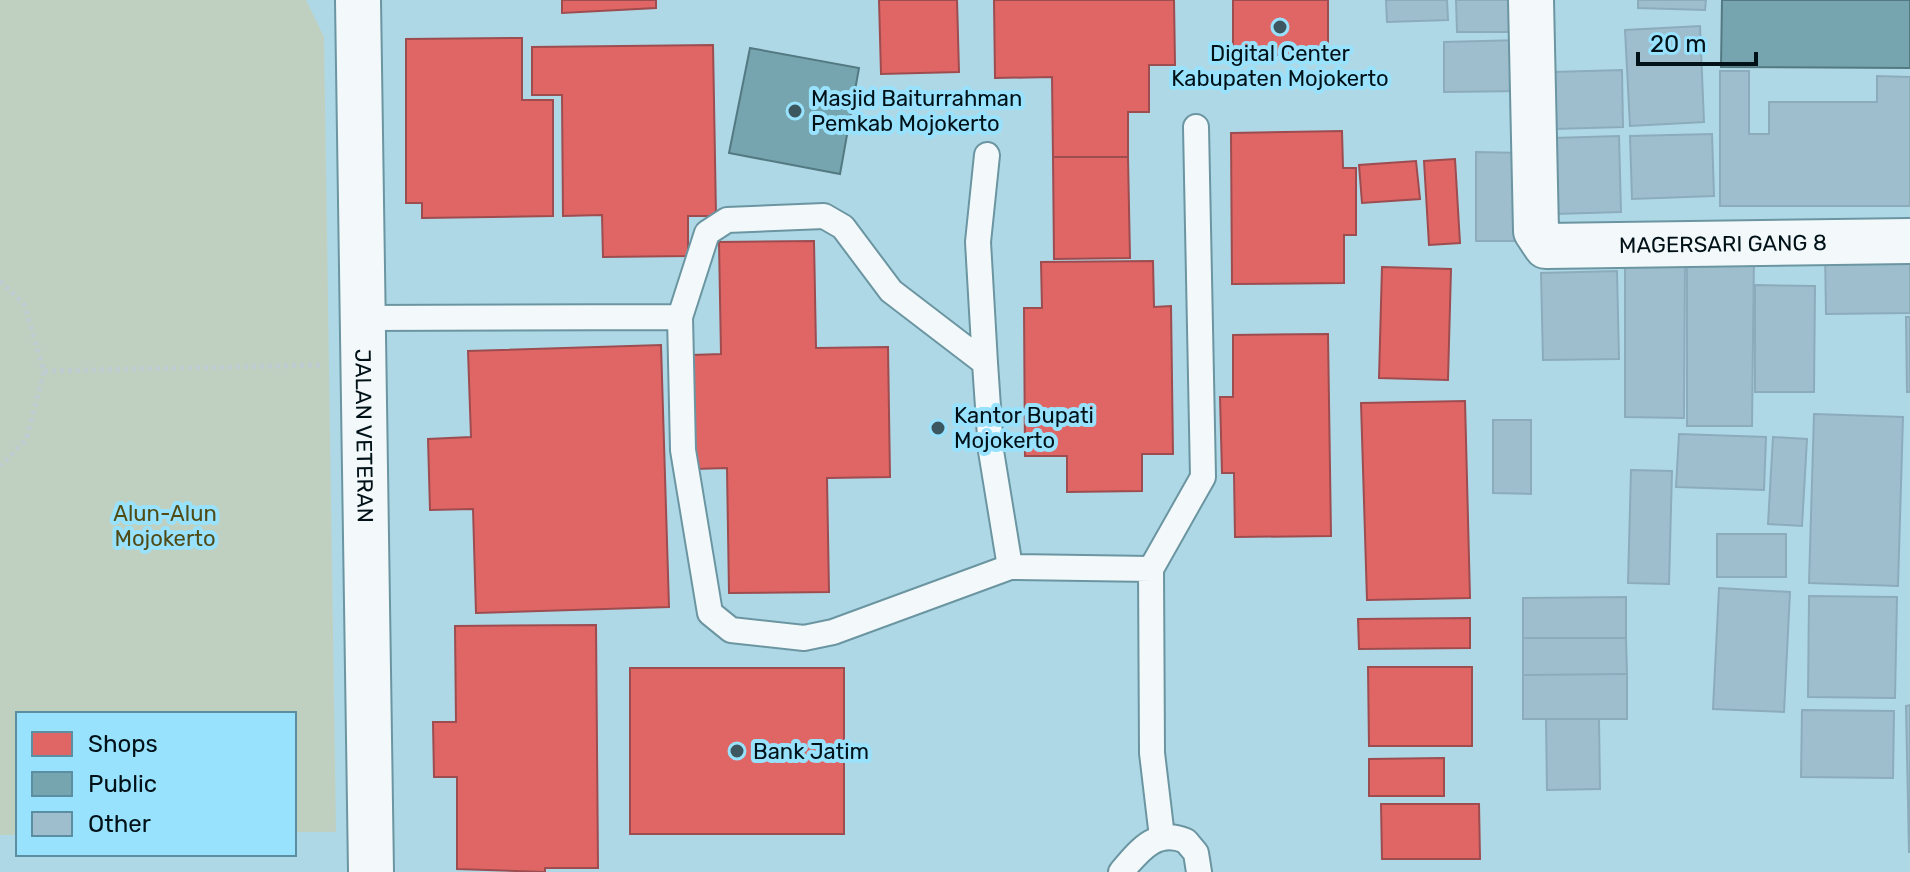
<svg xmlns="http://www.w3.org/2000/svg" width="1910" height="872" font-family="Rubik,sans-serif">
  <style>
    .green { fill: #c0d0c0 }
    .shops { fill: #e06666; stroke: #9d4c4f; stroke-width: 2 }
    .public { fill: #76a5af; stroke: #537982; stroke-width: 2 }
    .building { fill: #9ebece; stroke: #8cacbc; stroke-width: 2 }
    .lines { fill: none; stroke-linecap: round; stroke-linejoin: round }
    .service-casing { stroke: #6b95a1; stroke-width: 28 }
    .minor-casing { stroke: #6b95a1; stroke-width: 48 }
    .tertiary-casing { stroke: #6b95a1; stroke-width: 48 }
    .path { stroke: #bfcbd0; stroke-width: 5; stroke-dasharray: 4 4; stroke-linecap: butt }
    .service { stroke: #f3f9fb; stroke-width: 24 }
    .minor { stroke: #f3f9fb; stroke-width: 44 }
    .tertiary { stroke: #f3f9fb; stroke-width: 44 }
    .poi-dot { fill: #3d5760; stroke: #98e2fd; stroke-width: 3 }
    .labels { text-anchor: middle; dominant-baseline: central; stroke-width: 8; stroke-linejoin: round; paint-order: stroke }
    .poi-label { font-size: 22px; fill: #001118; stroke: #98e2fd; text-anchor: start }
    .street-label { font-size: 22px; fill: #001118; stroke: #98e2fd }
    .park-label { font-size: 22px; fill: #514b16; stroke: #98e2fd }
  </style>
  <rect width="100%" height="100%" fill="#afd8e6"/>
  <path class="green" d="M 0,0 L 306,0 L 324,37 L 336,832 L 294,832 L 294,714 L 18,714 L 18,835 L 0,835 Z"/>
  <path class="shops" d="M 562,0 L 656,0 L 656,8 L 562,13 Z
    M 879,0 L 957,0 L 959,72 L 881,74 Z
    M 994,0 L 1174,0 L 1175,65 L 1149,65 L 1149,112 L 1128,112 L 1128,157 L 1053,157 L 1052,77 L 995,78 Z
    M 1233,0 L 1328,0 L 1328,55 L 1233,55 Z
    M 522,38 L 522,100 L 553,100 L 553,216 L 422,218 L 422,203 L 406,203 L 406,39 Z
    M 713,45 L 716,216 L 688,216 L 688,256 L 603,257 L 602,215 L 563,216 L 562,95 L 532,95 L 532,47 Z
    M 1342,131 L 1343,168 L 1356,168 L 1356,235 L 1344,235 L 1344,283 L 1232,284 L 1231,133 Z
    M 1053,157 L 1128,157 L 1130,258 L 1054,259 Z
    M 1455,159 L 1460,243 L 1429,245 L 1424,161 Z
    M 1416,161 L 1420,199 L 1362,203 L 1359,165 Z
    M 814,241 L 816,348 L 888,347 L 890,477 L 827,478 L 829,592 L 729,593 L 727,468 L 694,469 L 692,355 L 721,354 L 719,242 Z
    M 1153,261 L 1154,307 L 1171,306 L 1173,454 L 1142,454 L 1142,491 L 1067,492 L 1067,456 L 1025,456 L 1024,308 L 1042,308 L 1041,262 Z
    M 1382,267 L 1451,269 L 1448,380 L 1379,378 Z
    M 1328,334 L 1331,536 L 1235,537 L 1234,473 L 1222,473 L 1220,397 L 1233,397 L 1233,335 Z
    M 661,345 L 669,607 L 476,613 L 473,509 L 430,510 L 428,439 L 471,437 L 468,351 Z
    M 1465,401 L 1470,598 L 1367,600 L 1361,403 Z
    M 1470,618 L 1470,648 L 1359,649 L 1358,619 Z
    M 596,625 L 598,868 L 545,868 L 545,872 L 457,869 L 457,777 L 434,777 L 433,722 L 456,722 L 455,626 Z
    M 1368,667 L 1472,667 L 1472,746 L 1369,746 Z
    M 630,668 L 844,668 L 844,834 L 630,834 Z
    M 1444,758 L 1444,796 L 1369,796 L 1369,759 Z
    M 1381,804 L 1479,804 L 1480,859 L 1382,859 Z"/>
  <path class="public" d="M 1722,0 L 1910,0 L 1910,68 L 1721,67 Z
    M 750,48 L 859,68 L 840,174 L 729,153 Z"/>
  <path class="building" d="M 1386,0 L 1447,0 L 1448,20 L 1387,22 Z
    M 1456,0 L 1519,0 L 1519,32 L 1457,32 Z
    M 1638,0 L 1706,0 L 1705,10 L 1638,8 Z
    M 1700,26 L 1704,122 L 1630,126 L 1625,30 Z
    M 1522,40 L 1523,91 L 1444,92 L 1444,42 Z
    M 1622,70 L 1623,127 L 1554,129 L 1553,72 Z
    M 1720,71 L 1749,71 L 1749,134 L 1769,134 L 1769,102 L 1877,102 L 1877,76 L 1910,77 L 1910,206 L 1720,206 Z
    M 1712,134 L 1714,196 L 1632,199 L 1630,136 Z
    M 1619,136 L 1621,212 L 1555,214 L 1553,138 Z
    M 1476,152 L 1524,153 L 1523,241 L 1476,241 Z
    M 1910,251 L 1910,313 L 1826,314 L 1825,252 Z
    M 1687,254 L 1754,254 L 1752,426 L 1687,426 Z
    M 1625,261 L 1685,261 L 1684,418 L 1625,417 Z
    M 1617,271 L 1619,359 L 1543,360 L 1541,273 Z
    M 1755,285 L 1815,286 L 1814,392 L 1755,392 Z
    M 1906,317 L 1910,317 L 1910,392 L 1907,392 Z
    M 1814,414 L 1903,417 L 1898,586 L 1809,583 Z
    M 1493,420 L 1531,420 L 1531,494 L 1493,493 Z
    M 1679,434 L 1766,437 L 1764,490 L 1676,487 Z
    M 1773,437 L 1807,439 L 1802,526 L 1768,524 Z
    M 1631,470 L 1672,471 L 1669,584 L 1628,583 Z
    M 1717,534 L 1786,534 L 1786,577 L 1717,577 Z
    M 1719,588 L 1790,592 L 1784,712 L 1713,709 Z
    M 1809,596 L 1897,597 L 1895,698 L 1808,697 Z
    M 1626,597 L 1626,638 L 1523,638 L 1523,598 Z
    M 1523,638 L 1626,638 L 1627,674 L 1523,675 Z
    M 1627,674 L 1627,719 L 1523,719 L 1523,675 Z
    M 1910,705 L 1910,852 L 1909,852 L 1906,706 Z
    M 1802,710 L 1894,711 L 1893,778 L 1801,777 Z
    M 1546,719 L 1599,719 L 1600,789 L 1547,790 Z"/>
  <g class="lines">
    <g class="service-casing">
      <path id="service" d="M 987,155 L 978,242 L 985,363 L 991,451 L 1010,567 L 1151,569 L 1152,753 L 1162,837
        M 680,317 L 707,233 L 727,220 L 824,216 L 843,227 L 891,291 L 985,363
        M 363,318 L 680,317 L 683,450 L 710,613 L 731,630 L 804,638 L 833,632 L 1010,567
        M 1151,569 L 1203,477 L 1196,127
        M 1121,872 C 1139,851 1156,828 1186,841 L 1196,853 L 1199,872"/>
    </g>
    <g class="minor-casing">
      <g id="minor">
        <path id="s1" d="M 1531,0 L 1536,231 L 1546,246 L 1910,241"/>
      </g>
    </g>
    <g class="tertiary-casing">
      <g id="tertiary">
        <path id="s2" d="M 358,0 L 371,872"/>
      </g>
    </g>
    <path class="path" d="M 0,281 L 24,304 L 44,371 L 26,440 L 0,466
      M 44,371 L 323,365"/>
    <use href="#service" class="service"/>
    <use href="#minor" class="minor"/>
    <use href="#tertiary" class="tertiary"/>
  </g>
  <g class="poi-dot">
    <circle cx="1280" cy="27" r="8"/>
    <circle cx="795" cy="111" r="8"/>
    <circle cx="938" cy="428" r="8"/>
    <circle cx="737" cy="751" r="8"/>
  </g>
  <g class="labels">
    <g class="poi-label">
      <text x="1280" y="53" text-anchor="middle">Digital Center<tspan x="1280" dy="25">Kabupaten Mojokerto</tspan></text>
      <text x="811" y="98">Masjid Baiturrahman<tspan x="811" dy="25">Pemkab Mojokerto</tspan></text>
      <text x="954" y="415">Kantor Bupati<tspan x="954" dy="25">Mojokerto</tspan></text>
      <text x="753" y="751">Bank Jatim</text>
    </g>
    <g class="street-label">
      <text stroke="none"><textPath href="#s1" startOffset="426">MAGERSARI GANG 8</textPath></text>
      <text stroke="none"><textPath href="#s2" startOffset="436">JALAN VETERAN</textPath></text>
    </g>
    <g class="park-label">
      <text x="165" y="513">Alun-Alun<tspan x="165" dy="25">Mojokerto</tspan></text>
    </g>
  </g>
  <rect x="16" y="712" width="280" height="144" fill="#98e2fd" stroke="#5b8ea1" stroke-width="2"/>
  <rect x="32" y="732" width="40" height="24" fill="#e06666" stroke="#5b8ea1" stroke-width="2"/>
  <text x="88" y="752" font-size="24" fill="#001118">Shops</text>
  <rect x="32" y="772" width="40" height="24" fill="#76a5af" stroke="#5b8ea1" stroke-width="2"/>
  <text x="88" y="792" font-size="24" fill="#001118">Public</text>
  <rect x="32" y="812" width="40" height="24" fill="#9ebece" stroke="#5b8ea1" stroke-width="2"/>
  <text x="88" y="832" font-size="24" fill="#001118">Other</text>
  <path d="M1638 52v12h118v-12" fill="none" stroke="#001118" stroke-width="4"/>
  <text x="1650" y="52" font-size="24" fill="#001118" stroke="#98e2fd" stroke-width="6" paint-order="stroke">20 m</text>
</svg>
